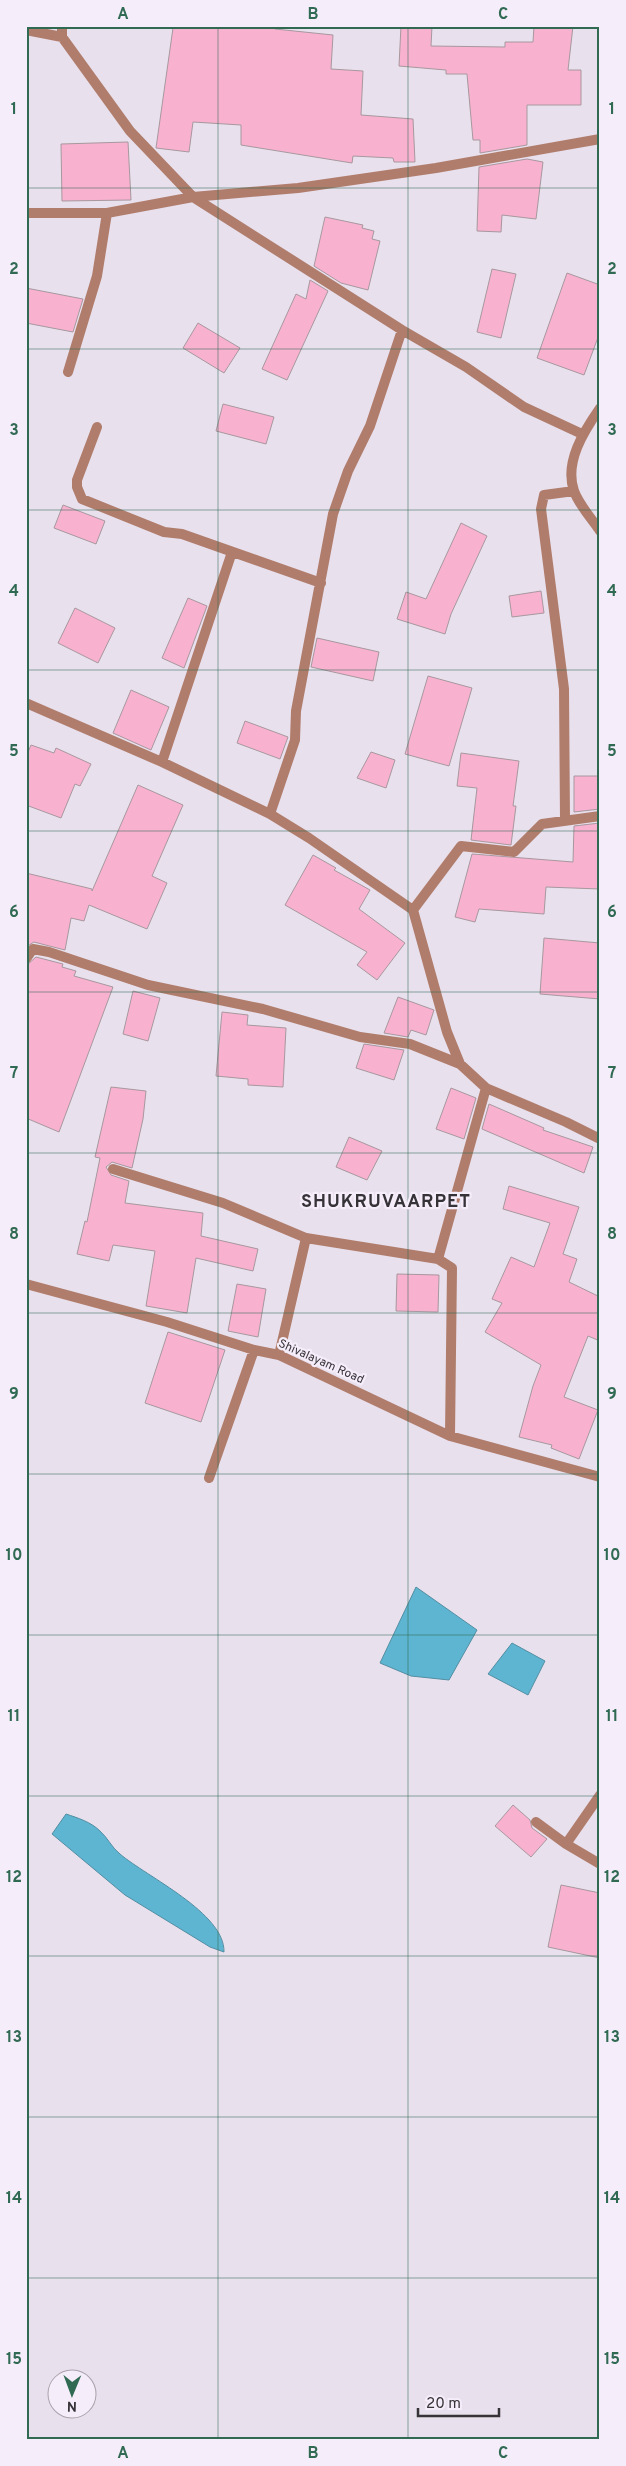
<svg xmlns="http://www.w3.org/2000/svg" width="626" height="2466" font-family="Overpass,sans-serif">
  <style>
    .water { fill: #5eb5d1; stroke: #528ea3 }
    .building { fill: #f9b1d0; stroke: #a7989e }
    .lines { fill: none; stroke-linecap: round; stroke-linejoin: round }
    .minor { stroke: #b07d6c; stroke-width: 10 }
    .grid { fill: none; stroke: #306a53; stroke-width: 1; stroke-opacity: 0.55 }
    .labels { text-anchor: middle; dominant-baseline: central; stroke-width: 4.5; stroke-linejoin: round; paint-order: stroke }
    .street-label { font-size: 12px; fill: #363338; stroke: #f6edfa }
    .district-label { font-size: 18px; font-weight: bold; letter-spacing: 1px; fill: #363338; stroke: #f6edfa }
    .neatline { fill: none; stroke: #306a53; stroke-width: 2 }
    .grid-label { font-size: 16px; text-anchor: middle; font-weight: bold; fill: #306a53 }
  </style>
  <rect width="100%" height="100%" fill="#e9e0ed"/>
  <path class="water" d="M 416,1587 L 477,1630 L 449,1680 L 411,1676 L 380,1663 Z
    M 512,1643 L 545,1661 L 528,1695 L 488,1674 Z
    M 66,1814 C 78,1818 91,1822 100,1831 C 108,1838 112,1848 120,1854 C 147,1877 225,1913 224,1952 L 210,1947 L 125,1895 L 52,1834 Z"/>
  <path class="building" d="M 194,26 L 275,26 L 275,29 L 333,35 L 331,69 L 363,71 L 361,115 L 413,119 L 415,162 L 394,162 L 393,158 L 353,156 L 352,163 L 241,145 L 241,125 L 193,122 L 189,152 L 156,148 L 173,28 Z
    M 401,26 L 432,26 L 431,46 L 505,47 L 505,42 L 533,42 L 534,26 L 573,26 L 568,70 L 581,70 L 581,105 L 527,105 L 527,145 L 480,153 L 480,140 L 473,140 L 467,74 L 446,74 L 446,70 L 399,66 Z
    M 128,142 L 131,200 L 62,201 L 61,144 Z
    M 527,159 L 543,162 L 536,219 L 502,215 L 501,232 L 477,231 L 479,167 Z
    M 325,217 L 363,225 L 362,228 L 374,231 L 372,239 L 380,241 L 368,290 L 341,283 L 314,266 Z
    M 492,269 L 516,274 L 501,338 L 477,332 Z
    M 567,273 L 600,285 L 600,332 L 584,375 L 537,358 Z
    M 310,280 L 328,291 L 287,380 L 262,369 L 296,294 L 306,299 Z
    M 26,288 L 83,299 L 73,332 L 26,323 Z
    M 198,323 L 240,348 L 224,373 L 183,348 Z
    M 223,404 L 274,417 L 266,444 L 216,431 Z
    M 63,505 L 105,521 L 96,544 L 54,528 Z
    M 461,523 L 487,536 L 451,614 L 445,634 L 397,619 L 406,592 L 426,599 Z
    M 541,591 L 544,613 L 512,617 L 509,596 Z
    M 188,598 L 207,606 L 184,668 L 162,658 Z
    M 75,608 L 115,628 L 98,663 L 58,643 Z
    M 317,638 L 379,652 L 373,681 L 311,667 Z
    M 428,676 L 472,688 L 449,766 L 405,754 Z
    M 131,690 L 169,707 L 151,750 L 113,733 Z
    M 245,721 L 288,737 L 280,759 L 237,743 Z
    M 31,745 L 54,753 L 56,748 L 91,764 L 80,786 L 75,784 L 61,818 L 26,805 L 26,757 Z
    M 371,752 L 395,760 L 386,788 L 357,778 Z
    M 461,753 L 519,761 L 513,806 L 516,806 L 511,845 L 471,840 L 477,788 L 457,786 Z
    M 574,776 L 600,776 L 600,809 L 574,812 Z
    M 138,785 L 183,805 L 152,876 L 167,883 L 147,929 L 89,905 L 84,921 L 71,918 L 65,950 L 34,942 L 26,947 L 26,873 L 92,889 L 92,891 Z
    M 600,823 L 600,889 L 546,887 L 544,914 L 479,909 L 475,922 L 455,917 L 472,854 L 573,862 L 574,826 Z
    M 313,855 L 336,868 L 334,870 L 370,890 L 359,909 L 405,943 L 377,980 L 357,965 L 367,952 L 285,905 Z
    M 544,938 L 600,943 L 600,999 L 540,994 Z
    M 36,957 L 63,964 L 62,967 L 76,971 L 74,976 L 113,987 L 59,1132 L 26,1118 L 26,966 Z
    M 133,991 L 160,998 L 148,1041 L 123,1034 Z
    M 398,997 L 434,1010 L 426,1035 L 411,1030 L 408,1037 L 384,1033 Z
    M 222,1012 L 248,1015 L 247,1025 L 286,1028 L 283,1087 L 248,1085 L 248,1079 L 216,1076 Z
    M 364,1044 L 404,1050 L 394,1080 L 356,1068 Z
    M 111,1087 L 146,1091 L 143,1119 L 132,1168 L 112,1162 L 106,1167 L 111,1175 L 129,1181 L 125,1203 L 203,1213 L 201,1236 L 258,1249 L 253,1271 L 196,1258 L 187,1313 L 146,1306 L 155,1251 L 113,1245 L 109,1261 L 77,1254 L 85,1221 L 87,1222 L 100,1158 L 95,1157 Z
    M 451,1088 L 476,1098 L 464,1139 L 436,1129 Z
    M 489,1104 L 544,1128 L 543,1130 L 593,1147 L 584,1173 L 482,1129 Z
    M 349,1137 L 382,1151 L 367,1180 L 336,1167 Z
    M 509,1186 L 579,1207 L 563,1254 L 577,1259 L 569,1282 L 600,1297 L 600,1341 L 588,1336 L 564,1397 L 598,1410 L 579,1459 L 551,1448 L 552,1445 L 519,1437 L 533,1386 L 541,1365 L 485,1332 L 502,1303 L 492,1299 L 511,1257 L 534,1267 L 550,1223 L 503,1209 Z
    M 397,1274 L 439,1275 L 438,1312 L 396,1311 Z
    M 237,1284 L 266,1289 L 258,1337 L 228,1331 Z
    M 168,1332 L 225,1350 L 201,1422 L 145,1403 Z
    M 513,1805 L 530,1820 L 532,1828 L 547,1839 L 531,1857 L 495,1826 Z
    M 561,1885 L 600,1893 L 600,1958 L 548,1947 Z"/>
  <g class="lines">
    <path class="minor" d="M 62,26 L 62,37
      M 26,30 L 62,37 L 130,131 L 193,197 L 298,188 L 436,168 L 600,139
      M 26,213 L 107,213 L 193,197 L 402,330 L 466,367 L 524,407 L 582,434
      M 68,372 L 97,276 L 107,213
      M 600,408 C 584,431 564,462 574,491 C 579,505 592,519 600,531
      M 97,427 L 77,480 L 77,487 L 82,499 L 164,532 L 182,534 L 321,583
      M 26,703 L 162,762 L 270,814 L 309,838 L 413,910 L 447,1032 L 460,1064
      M 162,762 L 232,552
      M 270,814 L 295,740 L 296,711 L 333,514 L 348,471 L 370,426 L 402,330
      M 565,820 L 564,689 L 541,509 L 544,495 L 574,491
      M 413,910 L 461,846 L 514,852 L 542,824 L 600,816
      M 26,959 L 33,949 L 49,952 L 148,985 L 263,1009 L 360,1037 L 410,1044 L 460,1064 L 486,1088 L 566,1122 L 600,1139
      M 113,1169 L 223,1203 L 306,1238 L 438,1259 L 452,1268 L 450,1436
      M 438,1259 L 486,1088
      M 26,1284 L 167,1322 L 254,1350 L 279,1355 L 450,1436 L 600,1477
      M 279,1355 L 306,1238
      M 209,1478 L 254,1350
      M 536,1822 L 566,1844 L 600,1864
      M 566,1844 L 600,1795"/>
  </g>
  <path class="grid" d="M 218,26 L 218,2440M 408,26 L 408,2440M 26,188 L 600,188M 26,349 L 600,349M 26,510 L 600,510M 26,670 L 600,670M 26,831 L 600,831M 26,992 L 600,992M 26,1153 L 600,1153M 26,1313 L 600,1313M 26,1474 L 600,1474M 26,1635 L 600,1635M 26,1796 L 600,1796M 26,1956 L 600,1956M 26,2117 L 600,2117M 26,2278 L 600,2278"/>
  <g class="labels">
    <g class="street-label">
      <text transform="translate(321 1362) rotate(24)">Shivalayam Road</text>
    </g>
    <g class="district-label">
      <text x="386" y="1202">SHUKRUVAARPET</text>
    </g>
  </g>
  <rect width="626" height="2466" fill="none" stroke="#f6edfa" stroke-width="55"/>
  <g transform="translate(72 2394) rotate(181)"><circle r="24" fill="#f6edfa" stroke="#a9a3ac"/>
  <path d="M0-4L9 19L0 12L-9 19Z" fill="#306a53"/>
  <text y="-8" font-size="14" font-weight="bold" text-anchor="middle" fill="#363338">N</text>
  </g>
  <path d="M418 2408v8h81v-8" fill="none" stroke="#363338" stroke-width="2.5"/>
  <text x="426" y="2408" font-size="15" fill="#363338" stroke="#f6edfa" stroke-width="4" paint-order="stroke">20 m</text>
  <rect x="28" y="28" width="570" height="2410" class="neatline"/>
  <g class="grid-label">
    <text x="123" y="19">A</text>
    <text x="313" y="19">B</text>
    <text x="503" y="19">C</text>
    <text x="14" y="114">1</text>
    <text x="612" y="114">1</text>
    <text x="14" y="274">2</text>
    <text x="612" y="274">2</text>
    <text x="14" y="435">3</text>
    <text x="612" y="435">3</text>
    <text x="14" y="596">4</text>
    <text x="612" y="596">4</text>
    <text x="14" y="756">5</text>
    <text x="612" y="756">5</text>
    <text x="14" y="917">6</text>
    <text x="612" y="917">6</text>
    <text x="14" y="1078">7</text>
    <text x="612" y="1078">7</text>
    <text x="14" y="1239">8</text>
    <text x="612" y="1239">8</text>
    <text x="14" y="1399">9</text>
    <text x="612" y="1399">9</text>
    <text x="14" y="1560">10</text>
    <text x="612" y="1560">10</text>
    <text x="14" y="1721">11</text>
    <text x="612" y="1721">11</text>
    <text x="14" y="1882">12</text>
    <text x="612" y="1882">12</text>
    <text x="14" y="2042">13</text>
    <text x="612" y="2042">13</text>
    <text x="14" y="2203">14</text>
    <text x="612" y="2203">14</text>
    <text x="14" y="2364">15</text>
    <text x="612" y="2364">15</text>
    <text x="123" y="2458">A</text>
    <text x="313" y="2458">B</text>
    <text x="503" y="2458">C</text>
  </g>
</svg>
